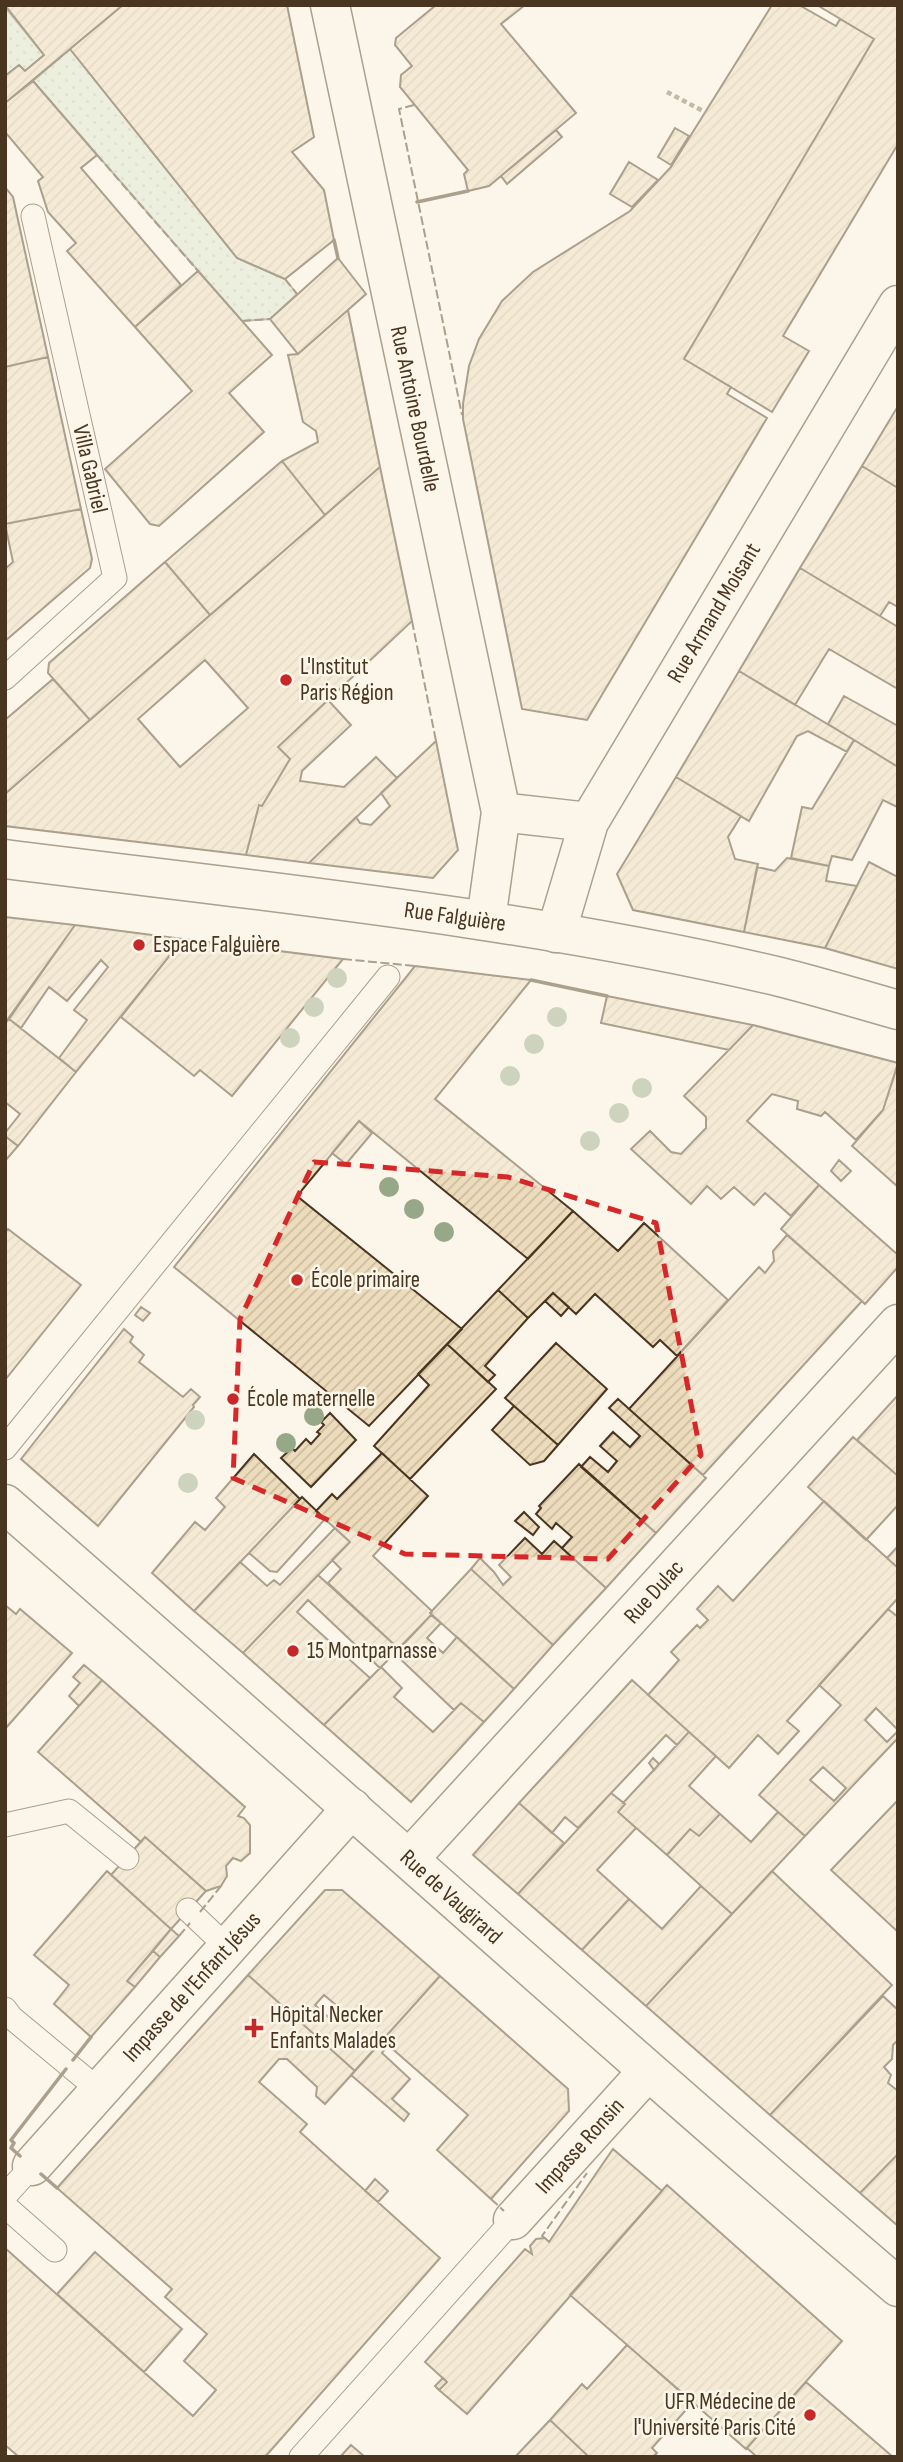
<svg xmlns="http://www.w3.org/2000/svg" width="903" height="2462" font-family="'Sofia Sans Condensed',sans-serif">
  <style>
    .grass { fill: url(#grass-dots); stroke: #887966; stroke-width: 2 }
    .building { fill: url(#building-hatch); stroke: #4a3520; stroke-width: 2; fill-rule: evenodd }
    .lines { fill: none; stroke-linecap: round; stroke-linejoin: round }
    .lane-casing { stroke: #4a3520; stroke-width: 25 }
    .street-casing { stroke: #4a3520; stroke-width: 41 }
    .secondary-casing { stroke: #4a3520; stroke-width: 41 }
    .path { stroke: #7f6f5c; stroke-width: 4.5; stroke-dasharray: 5 3.5; stroke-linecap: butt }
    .lane { stroke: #fbf6e9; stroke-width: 23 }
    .street { stroke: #fbf6e9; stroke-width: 38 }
    .secondary { stroke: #fbf6e9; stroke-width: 38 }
    .fence { stroke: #4a3520; stroke-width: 2; stroke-dasharray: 9 3.5; stroke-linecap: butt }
    .wall { stroke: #4a3520; stroke-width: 3.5 }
    .tree { fill: #96a887 }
    .marked { fill: none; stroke: #d62828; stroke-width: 5; stroke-dasharray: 14 9; stroke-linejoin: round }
    .poi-dot { fill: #c62828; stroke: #fbf6e9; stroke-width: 2.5 }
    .labels { text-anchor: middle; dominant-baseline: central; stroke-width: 5; stroke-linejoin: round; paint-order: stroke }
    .street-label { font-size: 23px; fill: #4a3520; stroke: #fbf6e9 }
    .poi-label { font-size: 23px; fill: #4a3520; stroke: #fbf6e9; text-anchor: start }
  </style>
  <defs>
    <pattern id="grass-dots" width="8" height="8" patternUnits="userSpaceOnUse" patternTransform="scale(1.75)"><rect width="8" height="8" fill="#dce7d0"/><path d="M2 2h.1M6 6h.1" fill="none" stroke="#bec7b2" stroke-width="1.8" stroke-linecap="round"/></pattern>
    <pattern id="building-hatch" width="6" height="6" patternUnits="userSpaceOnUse" patternTransform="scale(1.75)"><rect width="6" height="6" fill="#ecdcbc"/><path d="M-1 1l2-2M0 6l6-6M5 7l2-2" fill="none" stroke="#ccbda1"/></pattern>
  </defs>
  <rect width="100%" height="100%" fill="#fbf6e9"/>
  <path class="grass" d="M 5,7 L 44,55 L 25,71 L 19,65 L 5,76 Z
    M 70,49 L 237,258 L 285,279 L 297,294 L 270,319 L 242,321 L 33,81 Z"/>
  <path class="building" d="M 5,5 L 123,5 L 5,103 L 5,76 L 19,65 L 25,71 L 44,55 Z
    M 123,5 L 287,5 L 314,137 L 292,152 L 324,190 L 334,240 L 285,279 L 237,258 L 70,49 Z
    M 436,5 L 525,5 L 501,24 L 576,113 L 489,186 L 468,191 L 464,174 L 468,170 L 400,87 L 401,75 L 412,66 L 395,45 L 396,38 Z
    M 772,5 L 799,5 L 836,26 L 840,19 L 874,39 L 684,359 L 731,387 L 727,394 L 767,418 L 587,720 L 522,709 L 463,419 L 463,404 L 469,366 L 479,339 L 502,301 L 533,272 L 630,211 L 671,167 Z
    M 817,5 L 898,5 L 898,144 L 783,336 L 809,351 L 772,412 L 684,359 L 874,39 Z
    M 33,81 L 97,155 L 81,168 L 181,285 L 135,327 L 67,251 L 76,243 L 48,212 L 38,181 L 43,177 L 5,132 L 5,103 Z
    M 675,128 L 689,136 L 671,165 L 658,157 Z
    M 556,130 L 562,137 L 507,184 L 501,176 Z
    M 629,162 L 658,180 L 632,207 L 610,194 Z
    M 5,187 L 13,197 L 48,357 L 5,367 Z
    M 338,258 L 366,294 L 298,354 L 270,319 Z
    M 198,271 L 272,355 L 229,393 L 264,432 L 159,526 L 150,524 L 105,469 L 192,391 L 135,327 Z
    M 348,310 L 380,467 L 325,515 L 282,461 L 318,442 L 316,431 L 303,422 L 288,355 L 298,354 Z
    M 48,357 L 81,509 L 5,524 L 5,367 Z
    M 898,406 L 898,488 L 862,466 Z
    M 282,461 L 325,515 L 210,615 L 165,562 Z
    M 862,466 L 898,488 L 898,607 L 889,602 L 880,616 L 800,568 Z
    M 380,467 L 412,621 L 278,747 L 290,759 L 262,806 L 259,805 L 246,855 L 5,826 L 5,794 ZM 205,660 L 248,708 L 180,767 L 138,719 Z
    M 81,509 L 92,559 L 90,568 L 5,641 L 5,569 L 13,562 L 5,524 Z
    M 165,562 L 210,615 L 90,720 L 48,673 L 49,663 Z
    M 800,568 L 898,627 L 898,689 L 829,649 L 795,705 L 739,671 Z
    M 739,671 L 854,740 L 847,752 L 808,731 L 797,736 L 749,821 L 676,777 Z
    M 53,679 L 90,720 L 5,794 L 5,720 Z
    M 844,696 L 898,726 L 898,767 L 828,724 Z
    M 328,700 L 351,725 L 302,771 L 300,781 L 344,787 L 376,757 L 397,778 L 309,863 L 246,855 L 259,805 L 262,806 L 290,759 L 278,747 Z
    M 854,740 L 898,767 L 897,807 L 883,800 L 852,860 L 832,856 L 829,866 L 791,858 L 802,807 L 812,809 Z
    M 436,741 L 458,850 L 433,878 L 309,863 L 356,817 L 360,823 L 371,825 L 390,806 L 381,793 Z
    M 676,777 L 741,816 L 728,837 L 735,859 L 758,864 L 744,932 L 633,910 L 617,874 Z
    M 787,858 L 829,866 L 826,881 L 857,886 L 825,948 L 744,932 L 757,867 L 775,871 Z
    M 869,862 L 898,877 L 898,969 L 825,948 Z
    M 5,917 L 75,925 L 5,1023 Z
    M 75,925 L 183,939 L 76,1072 L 59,1058 L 87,1020 L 74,1010 L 108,967 L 101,960 L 67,1001 L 49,987 L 21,1028 L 9,1019 Z
    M 183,939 L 343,959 L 232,1096 L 200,1070 L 194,1076 L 121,1017 Z
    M 415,966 L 531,980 L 435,1099 L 573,1211 L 528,1259 L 359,1121 L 297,1196 L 462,1329 L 369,1426 L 174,1267 Z
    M 607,996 L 753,1025 L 729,1050 L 601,1023 Z
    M 9,1019 L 76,1072 L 18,1146 L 5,1136 L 5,1133 L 20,1114 L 5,1102 L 5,1023 Z
    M 753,1025 L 898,1063 L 883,1110 L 856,1140 L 825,1112 L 821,1116 L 797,1109 L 798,1101 L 772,1094 L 747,1121 L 819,1185 L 791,1216 L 765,1193 L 754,1205 L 734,1187 L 721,1199 L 707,1186 L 691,1204 L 631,1149 L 650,1131 L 671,1152 L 681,1154 L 706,1128 L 706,1117 L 684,1096 Z
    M 898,1064 L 898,1187 L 852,1146 L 883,1110 Z
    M 359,1121 L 372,1133 L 346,1164 L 332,1153 Z
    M 5,1136 L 18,1146 L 5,1161 Z
    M 839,1160 L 851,1171 L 841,1181 L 831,1171 Z
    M 819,1185 L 898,1255 L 898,1267 L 865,1304 L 781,1229 Z
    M 573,1211 L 618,1251 L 644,1223 L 728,1300 L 677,1356 L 660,1340 L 653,1347 L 595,1294 L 576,1314 L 553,1293 L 528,1318 L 498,1290 Z
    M 8,1229 L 81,1285 L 5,1380 L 5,1232 Z
    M 787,1235 L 862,1301 L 703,1475 L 629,1409 L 759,1267 L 765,1273 L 774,1261 L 773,1251 Z
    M 498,1290 L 528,1318 L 485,1366 L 495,1375 L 488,1382 L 447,1344 Z
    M 553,1293 L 569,1307 L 561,1316 L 545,1301 Z
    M 141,1307 L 150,1313 L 143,1321 L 135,1315 Z
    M 124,1329 L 133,1337 L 130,1342 L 144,1355 L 139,1362 L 183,1397 L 191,1389 L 200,1397 L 193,1405 L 194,1407 L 98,1526 L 21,1459 Z
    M 556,1343 L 607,1389 L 558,1445 L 505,1398 Z
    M 447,1344 L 496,1389 L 410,1479 L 374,1446 L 429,1385 L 418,1374 Z
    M 898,1395 L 898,1476 L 857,1440 Z
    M 618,1399 L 706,1478 L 656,1533 L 581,1467 L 590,1457 L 608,1472 L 617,1461 L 600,1446 L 613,1432 L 630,1447 L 640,1436 L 609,1408 Z
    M 514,1406 L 558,1445 L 544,1461 L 530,1465 L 492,1430 Z
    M 330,1413 L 356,1440 L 311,1487 L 281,1458 L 292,1448 L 295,1451 L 306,1439 L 311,1444 L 320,1434 L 317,1432 L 324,1425 L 321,1422 Z
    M 853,1437 L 898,1476 L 898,1505 L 866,1540 L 808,1487 Z
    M 382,1453 L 428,1496 L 373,1556 L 432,1611 L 431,1615 L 399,1649 L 328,1583 L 341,1569 L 332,1560 L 350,1542 L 316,1511 L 332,1494 L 337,1499 Z
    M 254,1454 L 300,1499 L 194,1611 L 152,1573 L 195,1522 L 205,1530 L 225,1507 L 216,1498 Z
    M 579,1464 L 656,1533 L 606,1588 L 562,1548 L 572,1537 L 556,1523 L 552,1529 L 536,1514 L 541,1508 L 539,1506 Z
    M 302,1497 L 325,1519 L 277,1572 L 270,1571 L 249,1553 Z
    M 824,1501 L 898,1568 L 898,1598 L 787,1721 L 799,1731 L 778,1754 L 758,1735 L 729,1768 L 648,1695 L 679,1660 L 671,1652 L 697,1625 L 700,1628 L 708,1620 L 697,1609 L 718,1586 L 733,1601 Z
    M 524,1512 L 539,1527 L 533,1535 L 515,1521 Z
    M 335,1528 L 350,1542 L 243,1653 L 194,1611 L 240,1562 L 267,1586 L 274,1580 L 280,1585 Z
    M 525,1538 L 542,1554 L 554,1541 L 606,1588 L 553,1645 L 471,1569 L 480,1558 L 494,1572 L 503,1585 L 511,1577 L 499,1565 Z
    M 898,1546 L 898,1568 L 887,1558 Z
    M 471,1569 L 553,1645 L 514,1689 L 430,1613 Z
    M 318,1575 L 399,1649 L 380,1668 L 308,1600 L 297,1612 L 370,1678 L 324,1725 L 243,1653 Z
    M 5,1605 L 16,1614 L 20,1609 L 72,1653 L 5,1729 Z
    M 888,1609 L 898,1617 L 898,1730 L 876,1708 L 865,1720 L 887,1742 L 898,1731 L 898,1738 L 805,1836 L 759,1795 L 841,1705 L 819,1685 ZM 823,1767 L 846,1788 L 834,1801 L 810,1780 Z
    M 431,1615 L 441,1623 L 427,1638 L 443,1653 L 457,1637 L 514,1689 L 484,1722 L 461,1703 L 454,1710 L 394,1653 Z
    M 84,1665 L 102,1680 L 79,1706 L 69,1696 L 80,1683 L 73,1677 Z
    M 381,1667 L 402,1688 L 394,1697 L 433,1732 L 461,1703 L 484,1722 L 411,1802 L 324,1725 Z
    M 102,1680 L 245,1807 L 238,1816 L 244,1818 L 250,1825 L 250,1853 L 241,1861 L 233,1858 L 226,1866 L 227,1876 L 221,1886 L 206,1891 L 145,1837 L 141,1842 L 38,1752 Z
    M 632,1680 L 689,1732 L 677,1745 L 666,1735 L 578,1828 L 565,1817 L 552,1833 L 519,1803 Z
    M 689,1732 L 716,1756 L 689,1786 L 720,1814 L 699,1836 L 690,1829 L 667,1855 L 618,1812 L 625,1804 L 623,1803 Z
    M 653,1758 L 659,1764 L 654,1770 L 649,1763 Z
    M 611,1793 L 625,1804 L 618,1812 L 636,1828 L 597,1870 L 629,1899 L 582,1950 L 518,1894 Z
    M 898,1800 L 898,1932 L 831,1870 Z
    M 519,1803 L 564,1843 L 518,1894 L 473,1855 Z
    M 778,1812 L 805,1836 L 732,1914 L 667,1855 L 690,1829 L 699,1836 L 720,1814 L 751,1842 Z
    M 145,1837 L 206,1891 L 171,1929 L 111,1875 Z
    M 107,1871 L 171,1929 L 127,1981 L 135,1987 L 91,2037 L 54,2004 L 69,1985 L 34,1955 Z
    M 772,1871 L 892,1985 L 770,2115 L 646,2006 Z
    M 701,1886 L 732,1914 L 646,2006 L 582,1950 L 629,1899 L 662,1929 Z
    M 325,1890 L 342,1890 L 440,1976 L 355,2071 L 248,1975 ZM 324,1995 L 337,2006 L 328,2017 L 315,2005 Z
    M 171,1929 L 179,1936 L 160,1957 L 153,1951 Z
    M 153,1951 L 160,1957 L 135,1987 L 127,1981 Z
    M 248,1975 L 355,2071 L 325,2104 L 316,2096 L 317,2087 L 287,2059 L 279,2059 L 259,2082 L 307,2124 L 300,2132 L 440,2258 L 265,2457 L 19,2457 L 5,2445 L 5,2248 L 193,2416 L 216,2390 L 184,2361 L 207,2334 L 165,2297 L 172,2289 L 57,2188 Z
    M 440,1976 L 568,2089 L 569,2111 L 491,2199 L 437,2150 L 468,2115 L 388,2045 L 382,2053 L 410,2079 L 392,2099 L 409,2114 L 404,2121 L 351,2075 Z
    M 883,1996 L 898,2010 L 898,2040 L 893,2045 L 892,2059 L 884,2067 L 891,2075 L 888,2083 L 898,2091 L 898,2154 L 860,2193 L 770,2115 Z
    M 613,2149 L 662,2191 L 467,2414 L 439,2390 L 447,2382 L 425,2362 L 525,2249 L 532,2254 L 530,2246 L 536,2239 L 545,2238 L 549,2242 Z
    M 898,2154 L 898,2226 L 860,2193 Z
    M 375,2179 L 388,2191 L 378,2202 L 365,2191 Z
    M 667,2185 L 842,2341 L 746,2449 L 570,2295 Z
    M 95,2252 L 182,2329 L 144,2372 L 57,2294 Z
    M 627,2345 L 693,2402 L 652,2448 L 657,2453 L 653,2457 L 589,2457 L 550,2420 L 582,2384 L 587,2389 Z
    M 443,2378 L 447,2382 L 439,2390 L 435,2386 Z
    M 806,2382 L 893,2457 L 757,2457 L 747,2448 Z
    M 550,2420 L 589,2457 L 515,2457 Z
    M 351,2445 L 365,2457 L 340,2457 Z"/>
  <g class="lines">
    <g class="lane-casing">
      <path id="lane" d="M 5,678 L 115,578 L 33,216
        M 5,1448 L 388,977
        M 5,1825 L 69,1811 L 127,1858
        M 188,1910 L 227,1947
        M 5,2009 L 11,2017 L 100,2091
        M 5,2196 L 32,2166
        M 5,2206 L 55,2250
        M 301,2457 L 513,2220"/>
    </g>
    <g class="street-casing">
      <path id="street" d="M 330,5 L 501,812 L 486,920
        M 501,812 L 589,822
        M 556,933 L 589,822 L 898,305
        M 409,1859 L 898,1324
        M 32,2166 L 352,1808
        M 513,2220 L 647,2072"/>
    </g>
    <g class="secondary-casing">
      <path id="secondary" d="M 5,859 C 264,892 526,917 780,977 C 820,987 859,999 898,1010
        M 5,1504 C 304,1764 597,2030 898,2287"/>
    </g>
    <path class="path" d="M 667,92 L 705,112"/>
    <use href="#lane" class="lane"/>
    <use href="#street" class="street"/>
    <use href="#secondary" class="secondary"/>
    <path class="fence" d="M 414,105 L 399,109 L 462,415
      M 97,155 L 198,271
      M 285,279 L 297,294
      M 242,321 L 270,319
      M 412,621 L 436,741
      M 343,959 L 415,966
      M 200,1912 L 221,1886
      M 179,1936 L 190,1923
      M 491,2199 L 504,2211
      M 545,2238 L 542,2236 L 587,2173"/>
    <path class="wall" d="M 417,202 L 468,191
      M 334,240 L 338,258
      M 531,980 L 607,996
      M 73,2060 L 91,2037
      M 20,2156 L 11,2148 L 14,2143 L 11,2140 L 66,2069
      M 41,2174 L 57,2188"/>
  </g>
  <g class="tree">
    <circle cx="337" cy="978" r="10"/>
    <circle cx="314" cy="1007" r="10"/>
    <circle cx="557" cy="1017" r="10"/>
    <circle cx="290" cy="1038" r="10"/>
    <circle cx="534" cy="1044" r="10"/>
    <circle cx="510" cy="1076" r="10"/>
    <circle cx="642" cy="1088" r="10"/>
    <circle cx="619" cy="1113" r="10"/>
    <circle cx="590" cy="1141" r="10"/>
    <circle cx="389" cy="1187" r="10"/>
    <circle cx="414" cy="1209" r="10"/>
    <circle cx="444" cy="1232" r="10"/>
    <circle cx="314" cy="1416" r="10"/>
    <circle cx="195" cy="1420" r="10"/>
    <circle cx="286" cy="1443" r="10"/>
    <circle cx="188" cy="1483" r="10"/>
  </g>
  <path d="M0 0H903V2462H0ZM 314,1162 L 508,1177 L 656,1223 L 701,1455 L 608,1559 L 405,1554 L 233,1478 L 240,1319 Z" fill="#fbf6e9" fill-opacity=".55" fill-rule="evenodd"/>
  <path class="marked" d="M 314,1162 L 508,1177 L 656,1223 L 701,1455 L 608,1559 L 405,1554 L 233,1478 L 240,1319 Z"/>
  <g class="poi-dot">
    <circle cx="286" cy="680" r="7"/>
    <circle cx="139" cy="945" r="7"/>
    <circle cx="297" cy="1280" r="7"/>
    <circle cx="233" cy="1399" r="7"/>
    <circle cx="293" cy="1651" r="7"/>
    <path d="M250.5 2017.5h7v7h7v7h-7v7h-7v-7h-7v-7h7z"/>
    <circle cx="810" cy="2415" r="7"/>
  </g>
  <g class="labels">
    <g class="street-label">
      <text transform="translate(415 409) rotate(78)">Rue Antoine Bourdelle</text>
      <text transform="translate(90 469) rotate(77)">Villa Gabriel</text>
      <text transform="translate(714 613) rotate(-59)">Rue Armand Moisant</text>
      <text transform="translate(455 917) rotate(8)">Rue Falguière</text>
      <text transform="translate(654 1592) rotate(-48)">Rue Dulac</text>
      <text transform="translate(451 1897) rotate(42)">Rue de Vaugirard</text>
      <text transform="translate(192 1987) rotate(-48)">Impasse de l'Enfant Jésus</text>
      <text transform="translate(580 2146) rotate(-48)">Impasse Ronsin</text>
    </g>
    <g class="poi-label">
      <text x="300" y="667">L'Institut<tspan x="300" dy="26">Paris Région</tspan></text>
      <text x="153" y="945">Espace Falguière</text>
      <text x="311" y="1280">École primaire</text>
      <text x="247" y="1399">École maternelle</text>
      <text x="307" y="1651">15 Montparnasse</text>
      <text x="270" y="2015">Hôpital Necker<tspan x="270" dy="26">Enfants Malades</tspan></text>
      <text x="796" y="2402" text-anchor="end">UFR Médecine de<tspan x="796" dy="26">l'Université Paris Cité</tspan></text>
    </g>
  </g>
  <rect width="903" height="2462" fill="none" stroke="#4a3520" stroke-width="14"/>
</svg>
